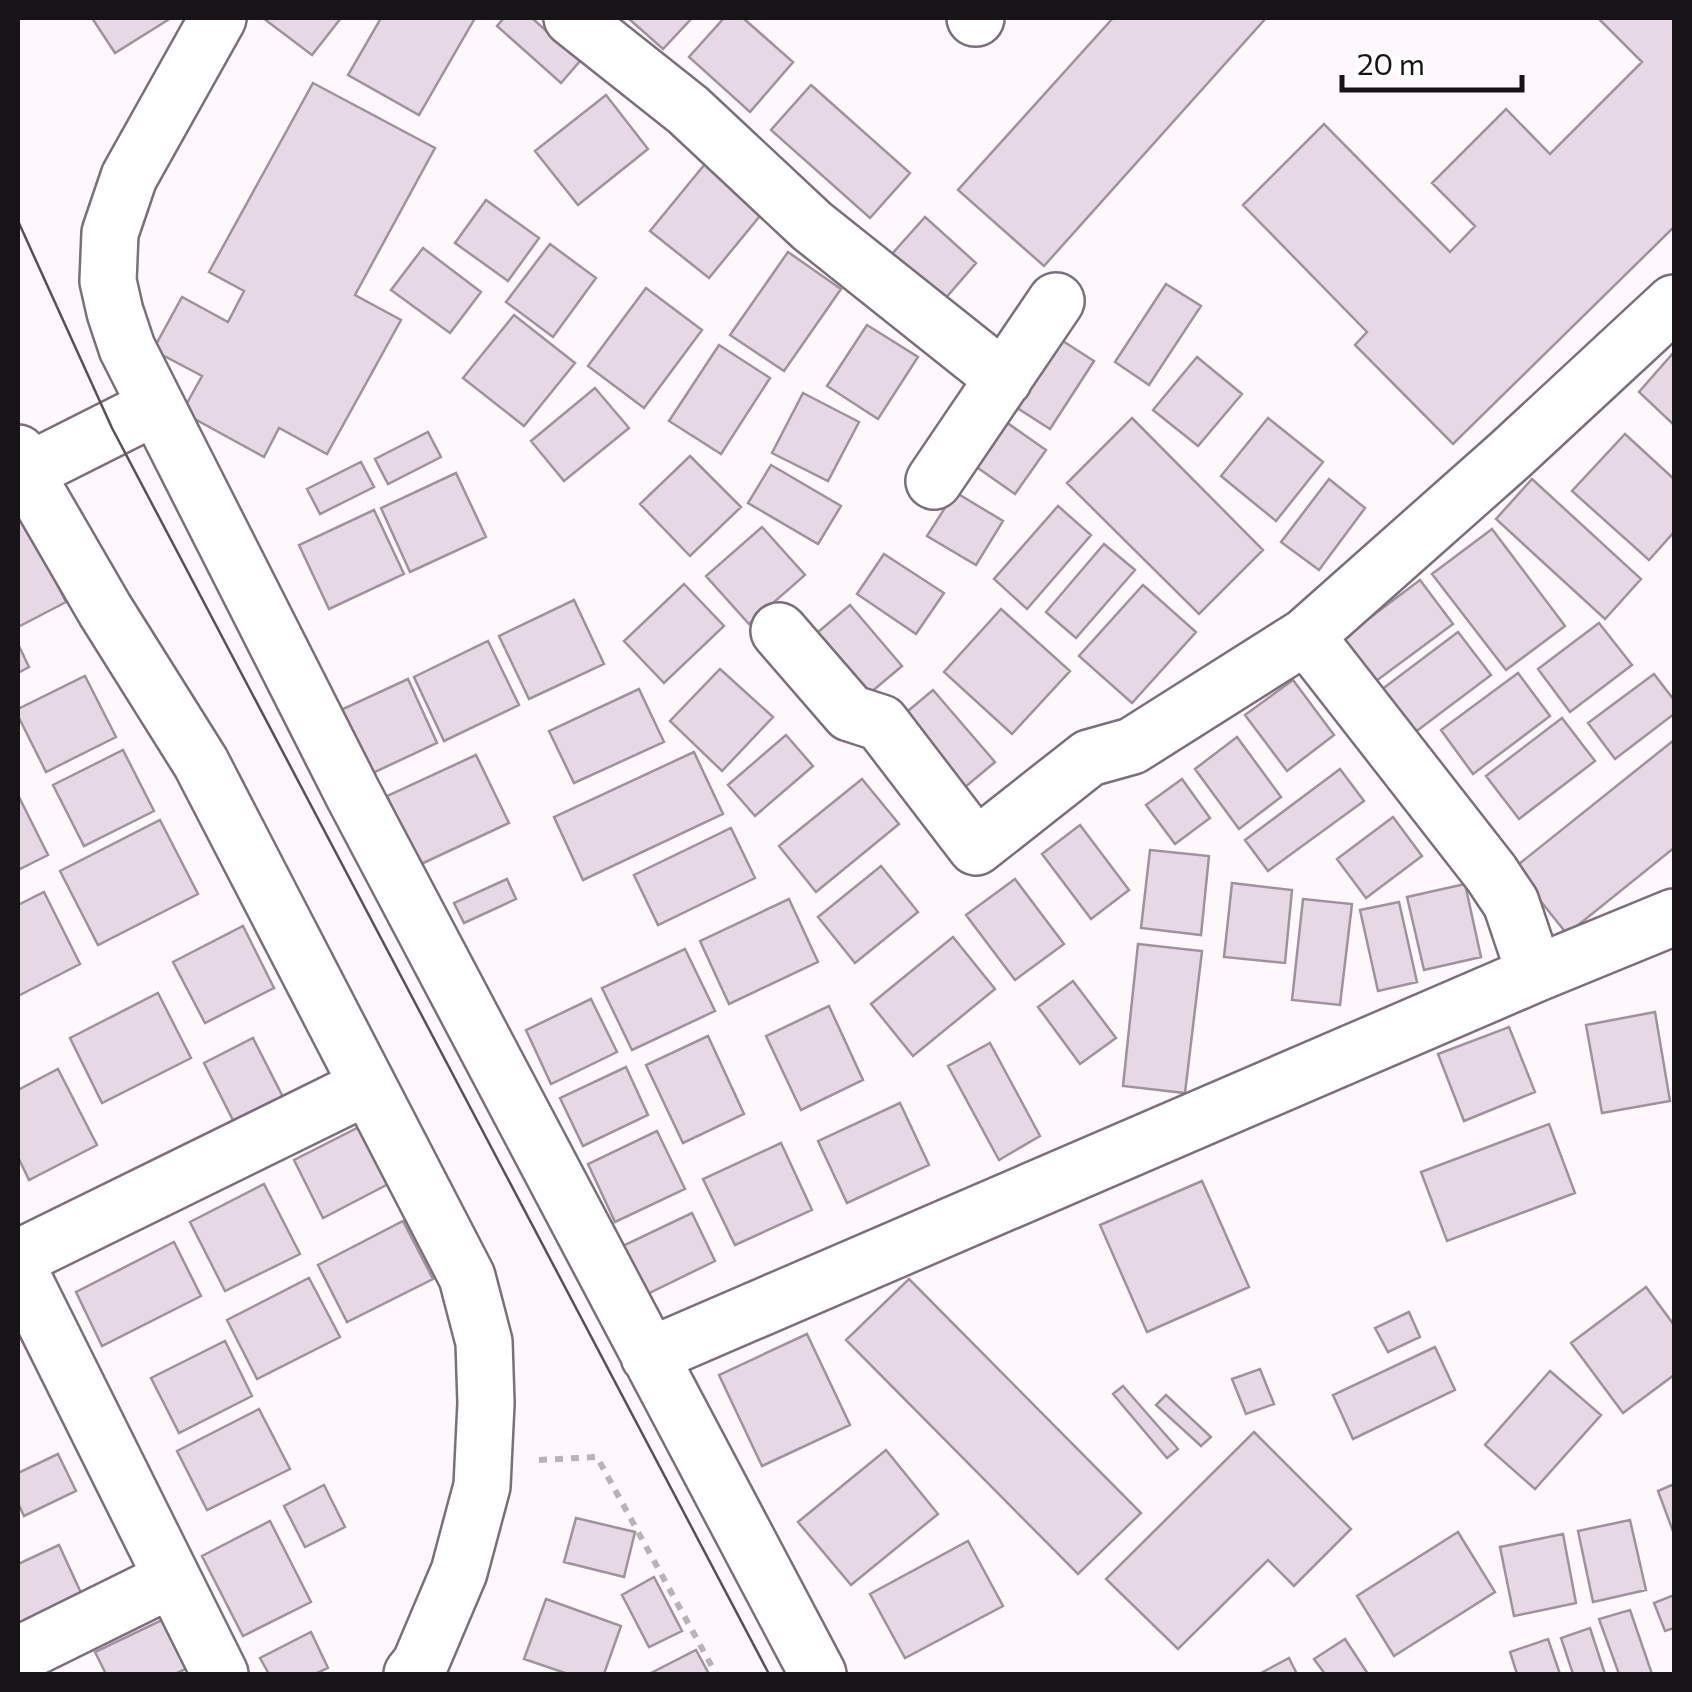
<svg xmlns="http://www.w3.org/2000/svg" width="1692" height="1692" font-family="Commissioner,sans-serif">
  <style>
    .building { fill: #e6d9e5; stroke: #9f929d; stroke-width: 2.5 }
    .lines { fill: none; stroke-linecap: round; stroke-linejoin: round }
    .minor-casing { stroke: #7b6f7a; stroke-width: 60 }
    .path { stroke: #b9b3b8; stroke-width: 6; stroke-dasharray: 8 8; stroke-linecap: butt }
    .minor { stroke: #fff; stroke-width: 55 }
    .tram { stroke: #565155; stroke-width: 2.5 }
  </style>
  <rect width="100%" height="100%" fill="#fef8fd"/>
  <path class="building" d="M 92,18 L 171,18 L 115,53 Z
    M 263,18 L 341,18 L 312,55 Z
    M 381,18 L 475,18 L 419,115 L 348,75 Z
    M 504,18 L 532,18 L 580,61 L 561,83 L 497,26 Z
    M 628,18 L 692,18 L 663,49 Z
    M 724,18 L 743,18 L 793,62 L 750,112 L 689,57 Z
    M 1113,18 L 1266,18 L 1044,266 L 958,190 Z
    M 1598,18 L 1674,18 L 1674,227 L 1453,444 L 1355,345 L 1367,332 L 1243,205 L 1324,124 L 1450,252 L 1475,226 L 1432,183 L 1506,109 L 1550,154 L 1642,62 Z
    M 313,83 L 435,148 L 355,295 L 401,320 L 327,454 L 279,428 L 264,457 L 182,412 L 202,376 L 153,350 L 182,297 L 228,322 L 244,291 L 209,272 Z
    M 811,85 L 910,173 L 870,218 L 771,130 Z
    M 606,95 L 648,149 L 578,205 L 535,151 Z
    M 705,164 L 764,211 L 709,278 L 650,231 Z
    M 486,200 L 539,238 L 508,281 L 455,243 Z
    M 925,217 L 976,263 L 944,300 L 892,254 Z
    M 550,244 L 596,278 L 553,337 L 506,302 Z
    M 423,248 L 481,292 L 450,333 L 391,290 Z
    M 788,252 L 841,289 L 784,371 L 730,335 Z
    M 1166,284 L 1201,306 L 1149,385 L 1115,362 Z
    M 646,288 L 702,330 L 644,408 L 588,366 Z
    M 514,315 L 575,363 L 524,426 L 463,378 Z
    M 867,325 L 918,357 L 878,419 L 827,386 Z
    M 1052,334 L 1094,361 L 1050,429 L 1008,402 Z
    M 719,345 L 770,378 L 721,454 L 669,421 Z
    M 1674,352 L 1674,425 L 1639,392 Z
    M 1197,357 L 1242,394 L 1198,446 L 1153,410 Z
    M 595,388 L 629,428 L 564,481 L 531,441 Z
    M 803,393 L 859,422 L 828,481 L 772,453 Z
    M 996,415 L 1046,450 L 1015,494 L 965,459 Z
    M 1132,418 L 1263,550 L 1199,614 L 1067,483 Z
    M 1268,418 L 1323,462 L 1276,521 L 1221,476 Z
    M 428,432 L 441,457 L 388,484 L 375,459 Z
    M 1625,434 L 1674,479 L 1674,532 L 1649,560 L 1572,491 Z
    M 690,456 L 741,507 L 690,556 L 640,504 Z
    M 361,462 L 374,487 L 320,514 L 307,489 Z
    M 771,465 L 841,506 L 818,544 L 748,503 Z
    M 456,473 L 486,537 L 410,572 L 381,508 Z
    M 1329,479 L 1365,508 L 1319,570 L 1281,542 Z
    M 1532,479 L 1641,579 L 1605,619 L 1496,519 Z
    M 955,492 L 1003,521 L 976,565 L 927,536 Z
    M 1058,506 L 1091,535 L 1027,609 L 994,579 Z
    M 374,510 L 404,574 L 329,609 L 299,545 Z
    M 25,519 L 66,602 L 18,627 L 18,523 Z
    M 762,527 L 805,575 L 749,624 L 706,576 Z
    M 1492,529 L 1565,626 L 1506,670 L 1432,574 Z
    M 1104,544 L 1135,570 L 1076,638 L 1046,612 Z
    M 884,554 L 944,593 L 916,634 L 857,594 Z
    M 1420,580 L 1453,624 L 1376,681 L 1343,638 Z
    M 684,584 L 724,626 L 664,683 L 624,641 Z
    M 1143,585 L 1196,632 L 1132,703 L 1079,656 Z
    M 574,600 L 604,664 L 529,699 L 499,636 Z
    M 850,605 L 902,666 L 863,699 L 811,638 Z
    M 1001,609 L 1070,671 L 1012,734 L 944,672 Z
    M 1599,623 L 1632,665 L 1570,712 L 1538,669 Z
    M 1458,632 L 1491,675 L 1414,733 L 1381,690 Z
    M 488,641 L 519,705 L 444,741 L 414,677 Z
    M 18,644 L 29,667 L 18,673 Z
    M 720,669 L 773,717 L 722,771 L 670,721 Z
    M 1518,673 L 1550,716 L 1473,774 L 1441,730 Z
    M 1654,674 L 1674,700 L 1674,714 L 1615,759 L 1588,723 Z
    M 85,676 L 116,737 L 46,772 L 18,716 L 18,709 Z
    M 408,679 L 437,743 L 362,778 L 332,714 Z
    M 1293,680 L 1334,735 L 1287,771 L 1245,715 Z
    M 639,689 L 664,742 L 574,783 L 549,731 Z
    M 933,690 L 995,762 L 958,793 L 896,721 Z
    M 1562,718 L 1595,761 L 1519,819 L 1486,776 Z
    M 786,735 L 813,766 L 755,816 L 728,785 Z
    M 1237,737 L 1281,797 L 1239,829 L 1195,769 Z
    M 1674,740 L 1674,848 L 1567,934 L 1514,868 Z
    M 123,750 L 154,811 L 84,846 L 53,785 Z
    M 694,752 L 723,814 L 583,880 L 554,817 Z
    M 476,755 L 509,823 L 419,865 L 387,796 Z
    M 1340,769 L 1364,801 L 1268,871 L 1245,840 Z
    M 862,779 L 899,824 L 816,892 L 779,846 Z
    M 1182,779 L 1210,818 L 1175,844 L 1146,805 Z
    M 18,795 L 48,855 L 18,870 Z
    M 1393,817 L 1422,856 L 1366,898 L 1337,859 Z
    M 160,820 L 198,894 L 98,945 L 60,871 Z
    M 1080,825 L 1129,890 L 1091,919 L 1042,854 Z
    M 731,828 L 755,878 L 658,925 L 634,875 Z
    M 1150,850 L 1209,856 L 1201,935 L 1141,928 Z
    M 881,866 L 918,912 L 855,963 L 818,917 Z
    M 507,879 L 516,899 L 464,923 L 454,903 Z
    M 1015,879 L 1064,944 L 1015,980 L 966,915 Z
    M 1232,883 L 1292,890 L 1285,963 L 1224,957 Z
    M 1465,884 L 1481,957 L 1424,970 L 1407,897 Z
    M 44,892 L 80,964 L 18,996 L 18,905 Z
    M 789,899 L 818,962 L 729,1004 L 700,941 Z
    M 1303,899 L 1352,904 L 1340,1005 L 1292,1000 Z
    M 1399,902 L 1417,982 L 1378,991 L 1360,910 Z
    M 243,926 L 274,988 L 205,1023 L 173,962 Z
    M 953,937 L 995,989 L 913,1056 L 871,1004 Z
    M 1138,944 L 1202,951 L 1185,1093 L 1123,1086 Z
    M 685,949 L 715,1011 L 632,1050 L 602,988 Z
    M 1073,981 L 1116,1038 L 1080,1064 L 1038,1007 Z
    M 158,993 L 191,1058 L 102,1103 L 70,1038 Z
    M 591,999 L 617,1052 L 551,1084 L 526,1030 Z
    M 829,1006 L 863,1080 L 801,1110 L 766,1036 Z
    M 1655,1012 L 1670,1101 L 1602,1113 L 1586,1025 Z
    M 1509,1027 L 1535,1092 L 1464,1121 L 1438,1054 Z
    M 708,1036 L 744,1114 L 683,1143 L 646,1065 Z
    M 253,1038 L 287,1105 L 238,1130 L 204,1063 Z
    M 990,1043 L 1040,1136 L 999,1160 L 948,1066 Z
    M 626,1067 L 648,1115 L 583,1146 L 560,1098 Z
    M 58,1069 L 97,1145 L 29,1180 L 18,1157 L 18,1090 Z
    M 900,1103 L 929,1165 L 847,1203 L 818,1141 Z
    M 365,1124 L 394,1181 L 323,1218 L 294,1160 Z
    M 1549,1124 L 1575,1193 L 1447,1241 L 1421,1172 Z
    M 657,1131 L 685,1189 L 615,1222 L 588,1164 Z
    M 781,1143 L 812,1210 L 735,1245 L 703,1179 Z
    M 1202,1181 L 1249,1287 L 1147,1332 L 1100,1225 Z
    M 264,1184 L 300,1254 L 225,1291 L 190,1222 Z
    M 692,1213 L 715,1261 L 635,1300 L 612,1251 Z
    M 403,1221 L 433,1279 L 347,1322 L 318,1265 Z
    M 174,1242 L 201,1296 L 102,1346 L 76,1292 Z
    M 309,1278 L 340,1337 L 257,1379 L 227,1320 Z
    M 909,1279 L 1141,1513 L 1078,1574 L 846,1340 Z
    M 1646,1287 L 1674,1325 L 1674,1375 L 1623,1413 L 1571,1343 Z
    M 1409,1312 L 1420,1337 L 1388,1352 L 1375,1328 Z
    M 807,1334 L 850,1425 L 762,1466 L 719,1375 Z
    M 225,1341 L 252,1396 L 179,1433 L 151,1378 Z
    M 1435,1347 L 1455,1390 L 1353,1439 L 1333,1395 Z
    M 1260,1369 L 1274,1404 L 1246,1414 L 1232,1379 Z
    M 1550,1371 L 1601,1415 L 1535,1489 L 1485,1445 Z
    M 1123,1386 L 1178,1449 L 1167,1458 L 1113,1394 Z
    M 1166,1395 L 1211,1437 L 1201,1446 L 1156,1405 Z
    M 259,1409 L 290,1469 L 207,1510 L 177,1451 Z
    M 1254,1432 L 1351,1529 L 1294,1586 L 1268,1560 L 1178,1649 L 1106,1579 Z
    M 886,1450 L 938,1514 L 851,1585 L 798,1522 Z
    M 58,1454 L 76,1491 L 24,1516 L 18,1503 L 18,1473 Z
    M 1674,1484 L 1674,1534 L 1658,1491 Z
    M 324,1485 L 345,1527 L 305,1547 L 284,1506 Z
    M 576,1518 L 635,1532 L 624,1577 L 564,1562 Z
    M 1630,1520 L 1646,1590 L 1593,1602 L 1578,1531 Z
    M 270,1521 L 311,1602 L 243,1636 L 202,1556 Z
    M 1458,1532 L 1495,1592 L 1394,1656 L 1357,1596 Z
    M 1563,1534 L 1576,1603 L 1514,1616 L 1500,1547 Z
    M 968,1541 L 1003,1606 L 905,1658 L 870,1594 Z
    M 59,1545 L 82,1595 L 18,1626 L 18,1564 Z
    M 654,1577 L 682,1631 L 649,1647 L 622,1595 Z
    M 1674,1595 L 1674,1628 L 1665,1631 L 1654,1603 Z
    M 546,1599 L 621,1626 L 604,1674 L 568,1674 L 524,1659 Z
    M 1630,1610 L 1652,1674 L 1619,1674 L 1599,1619 Z
    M 164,1619 L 188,1668 L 175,1674 L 106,1674 L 95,1652 Z
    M 1590,1628 L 1605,1674 L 1573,1674 L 1561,1638 Z
    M 311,1632 L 328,1668 L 315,1674 L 269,1674 L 260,1658 Z
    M 1345,1639 L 1368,1674 L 1325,1674 L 1314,1659 Z
    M 1548,1639 L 1560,1674 L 1517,1674 L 1510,1652 Z
    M 696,1650 L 709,1674 L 649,1674 Z
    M 1289,1658 L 1297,1674 L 1259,1674 Z"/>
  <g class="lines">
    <g class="minor-casing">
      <path id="minor" d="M 218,18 L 129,177 L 110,233 L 108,281 L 115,312 L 127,348 L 353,794 L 818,1674
        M 572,18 L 688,110 L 812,226 L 1004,379
        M 975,18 L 976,18
        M 18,453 L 25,472 L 105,610 L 201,763 L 467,1277 L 484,1342 L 486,1403 L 482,1486 L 459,1572 L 420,1664 L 412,1674
        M 18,476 L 155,407
        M 934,481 L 1056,301
        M 779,631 L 850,713 L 881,723 L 976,847 L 1089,758 L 1132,746 L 1306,636 L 1510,455 L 1674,303
        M 1306,636 L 1491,873 L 1511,903 L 1535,974
        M 18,1258 L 368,1086
        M 18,1268 L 220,1674
        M 649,1356 L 1535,974 L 1674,917
        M 18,1655 L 172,1579"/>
    </g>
    <path class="path" d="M 539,1460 L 597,1457 L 716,1674"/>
    <use href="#minor" class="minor"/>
    <path class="tram" d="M 18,221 L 112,428 L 769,1674"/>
  </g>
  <rect width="1692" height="1692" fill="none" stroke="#181317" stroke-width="40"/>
  <path d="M1342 75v15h180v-15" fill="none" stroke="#181317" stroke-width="5"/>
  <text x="1357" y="75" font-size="30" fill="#181317" stroke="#ffffff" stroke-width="8" paint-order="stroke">20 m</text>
</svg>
